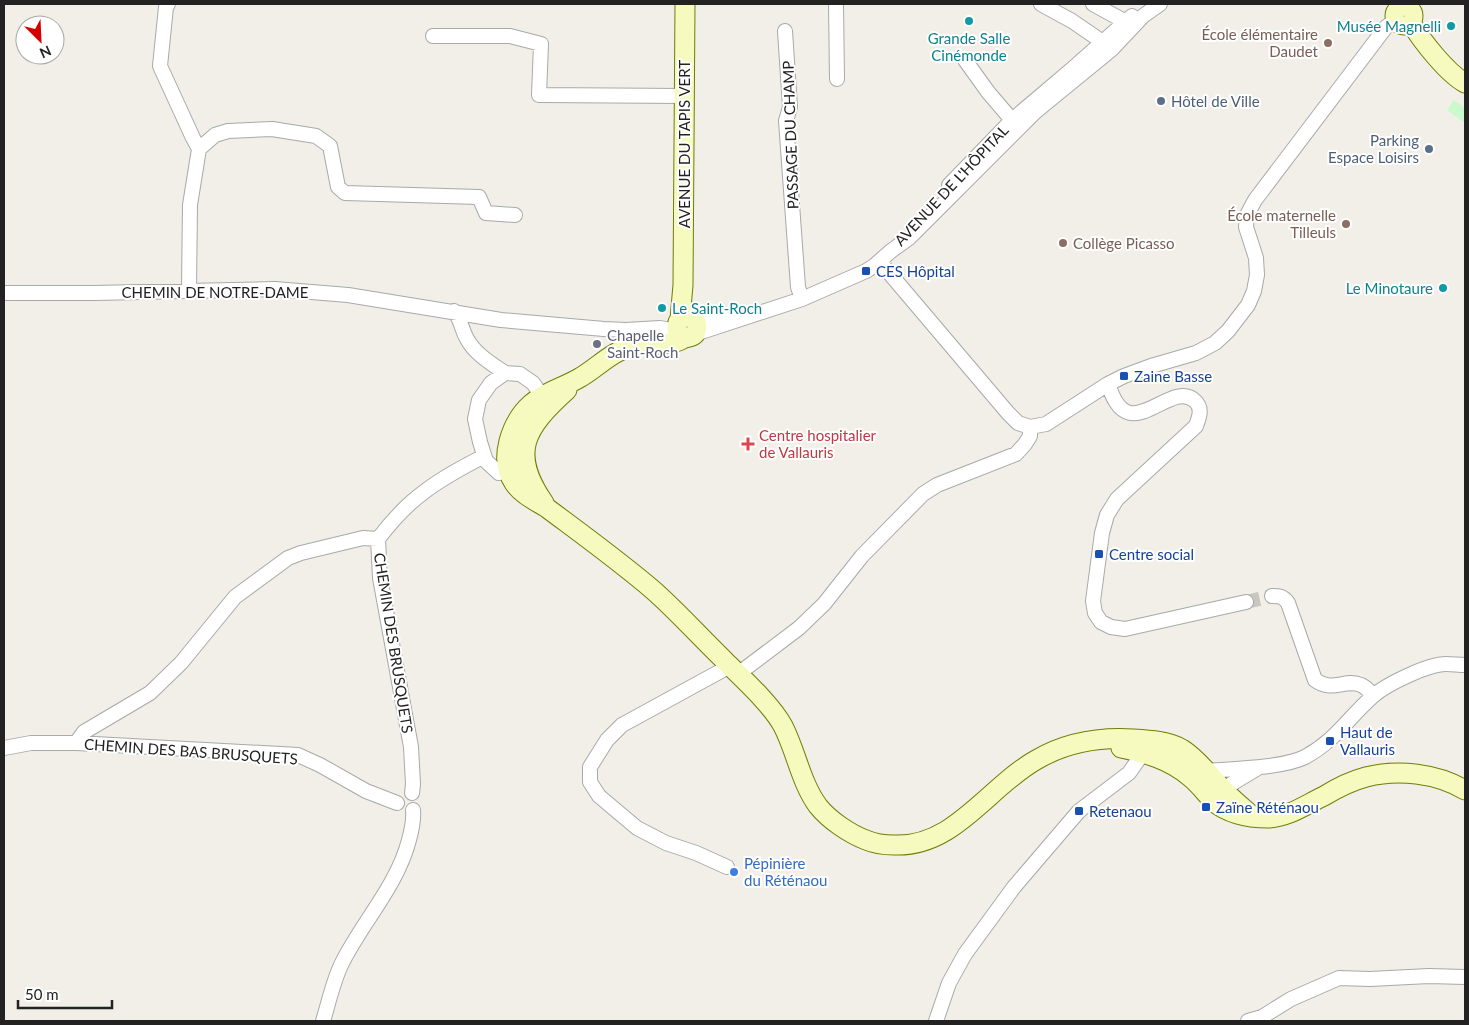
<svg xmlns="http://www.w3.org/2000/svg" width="1469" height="1025" font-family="Lato,sans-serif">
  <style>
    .park { fill: #c8facc }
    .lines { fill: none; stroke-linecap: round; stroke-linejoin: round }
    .minor-tunnel { stroke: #c8c6c1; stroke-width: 14; stroke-dasharray: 14 7; stroke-linecap: butt }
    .minor-casing { stroke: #a9a9a9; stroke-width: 16 }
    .secondary-casing { stroke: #707d05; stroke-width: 21 }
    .minor { stroke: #fff; stroke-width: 14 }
    .secondary { stroke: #f7fabf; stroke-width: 19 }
    .culture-dot { fill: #0f9aa8; stroke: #fff; stroke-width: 2 }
    .education-dot { fill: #8d6e63; stroke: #fff; stroke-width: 2 }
    .service-dot { fill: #5c6f8a; stroke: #fff; stroke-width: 2 }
    .transit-dot { fill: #1a4fb4; stroke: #fff; stroke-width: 2 }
    .worship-dot { fill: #6b7280; stroke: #fff; stroke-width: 2 }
    .health-dot { fill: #e0444e; stroke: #fff; stroke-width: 2 }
    .shop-dot { fill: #3f7fe0; stroke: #fff; stroke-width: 2 }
    .labels { text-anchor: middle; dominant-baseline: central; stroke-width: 4; stroke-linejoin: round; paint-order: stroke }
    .culture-label { font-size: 15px; fill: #0d838f; stroke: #fff; text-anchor: end }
    .education-label { font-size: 15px; fill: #785e54; stroke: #fff; text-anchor: end }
    .service-label { font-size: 15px; fill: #4e5e75; stroke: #fff; text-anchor: start }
    .street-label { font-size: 15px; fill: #222; stroke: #fff }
    .transit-label { font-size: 15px; fill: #164399; stroke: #fff; text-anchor: start }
    .worship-label { font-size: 15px; fill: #5b616d; stroke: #fff; text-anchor: start }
    .health-label { font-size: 15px; fill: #be3a42; stroke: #fff; text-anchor: start }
    .shop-label { font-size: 15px; fill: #366cbe; stroke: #fff; text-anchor: start }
  </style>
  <rect width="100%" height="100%" fill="#f2efe9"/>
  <path class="park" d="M 1454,100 L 1465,108 L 1465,123 L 1447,110 Z"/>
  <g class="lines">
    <path class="minor-tunnel" d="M 1246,602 L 1272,596"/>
    <g class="minor-casing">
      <path id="minor" d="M 168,4 L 166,7 L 160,66 L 193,138 L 199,149 L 190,205 L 189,290
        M 836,4 L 837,79
        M 1041,4 L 1072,21 L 1110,47
        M 1093,4 L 1126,22
        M 785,31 L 790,107 L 786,121 L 798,287 L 802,299
        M 433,36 L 510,36 L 541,44 L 539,95 L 685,96
        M 965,60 L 988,92 L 1017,126
        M 199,149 L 215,135 L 228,131 L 272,129 L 316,136 L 330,146 L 338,187 L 345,193 L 479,197 L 486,213 L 515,215
        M 949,185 L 1012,120 L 1072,69 L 1132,16
        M 880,262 L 1008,413 L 1018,423 L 1030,427
        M 4,293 L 94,293 L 275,289 L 348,295 L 501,320 L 604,329 L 626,330 L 660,328 L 671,330
        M 454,311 C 462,321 461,329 467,339 C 475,354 492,364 505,373
        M 693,318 L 732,316
        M 695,334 L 802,299 L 866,271 L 874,266 L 891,251 L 909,238 L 1035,112 L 1112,49 L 1143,16 L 1160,4
        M 1108,384 C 1112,395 1117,410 1130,413 C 1150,417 1178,384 1195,401 C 1203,408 1199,418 1196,426 L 1117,499 L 1107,515 L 1102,533 L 1093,601 L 1095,613 L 1101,622 L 1111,627 L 1125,629 L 1246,602
        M 1030,427 L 1046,424 L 1108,384 L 1124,376 L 1151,366 L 1196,353 L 1215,343 L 1228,331 L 1248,305 L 1254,291 L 1257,275 L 1256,258 L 1246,227 L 1247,215 L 1255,200 L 1386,27 L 1396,20
        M 515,464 L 508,470 L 499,473 L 486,461 L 480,442 L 475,419 L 479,400 L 491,383 L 505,373 L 520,374 L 533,383 L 542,396 L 541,405
        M 1272,596 C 1279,596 1283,596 1288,603 L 1315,680 C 1333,693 1345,678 1361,685 C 1366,687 1370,692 1373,695
        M 738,674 L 799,628 L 824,604 L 862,556 L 923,494 L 937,485 L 1016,454 L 1025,444 L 1030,436 L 1030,427
        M 76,743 L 84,732 L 150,693 L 181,663 L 235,597 L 288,558 L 301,553 L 363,538 L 378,539
        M 4,748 L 31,743 L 76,743 L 298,755 L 320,765 L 366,791 L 397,803
        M 1206,771 C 1232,769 1283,768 1305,757 C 1336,740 1348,718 1373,696 C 1387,684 1428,664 1446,664 C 1452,664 1459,665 1465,665
        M 1215,790 L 1223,789 L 1258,768
        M 412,793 L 413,784 L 411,747 L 380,578 L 378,539 C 391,522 406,505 424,492 C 442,478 463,467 484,456
        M 727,867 L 696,853 L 666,843 L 637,828 L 599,796 L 590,782 L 590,767 L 607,740 L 622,725 L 730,666
        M 323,1021 C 329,1002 333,981 342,963 C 363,921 397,886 409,840 C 412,829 414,820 413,810
        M 936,1021 L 949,983 L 965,954 L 1014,887 L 1079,811 L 1129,773 L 1143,753
        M 1248,1021 L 1262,1017 L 1291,999 L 1339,978 L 1370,979 L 1429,976 L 1465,977"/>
    </g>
    <g class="secondary-casing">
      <path id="secondary" d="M1395 16a9 9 0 1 1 18 0a9 9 0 1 1-18 0Z
        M 1411,23 C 1422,41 1447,73 1465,83
        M 680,319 C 692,313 701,322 695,334 C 692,337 689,337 685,338 C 682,339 678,342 675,342 C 660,346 644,343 629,347 C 610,353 598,367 581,377 C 565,387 546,391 531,404 C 511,422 498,459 514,483 C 522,495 536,501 547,508 C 583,535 619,561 653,590 C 678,612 701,638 725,661 C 743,679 771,704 783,726 C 796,751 801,783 818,806 C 829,820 850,834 866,840 C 875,844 884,845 894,845 C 954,848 988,787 1036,760 C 1065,743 1100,737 1133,739 C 1150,740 1168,741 1182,749 C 1198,759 1209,775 1222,788 C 1231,798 1242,807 1252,816
        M 677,329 L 678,322 L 680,319 L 683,285 L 685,4
        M 544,503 C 509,452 525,428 567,390
        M 1121,748 C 1146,753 1170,760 1190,777 C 1199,784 1206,794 1214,802 C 1229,814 1249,818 1268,818 C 1289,817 1305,805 1324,796 C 1337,788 1351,781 1366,777 C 1398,769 1436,773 1465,790"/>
    </g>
    <use href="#minor" class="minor"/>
    <use href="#secondary" class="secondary"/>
  </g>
  <g class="culture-dot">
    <circle cx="969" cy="21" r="5"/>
    <circle cx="1451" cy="26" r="5"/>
    <circle cx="1443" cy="288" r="5"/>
    <circle cx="662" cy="308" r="5"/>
  </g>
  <g class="education-dot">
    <circle cx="1328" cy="43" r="5"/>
    <circle cx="1346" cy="224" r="5"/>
    <circle cx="1063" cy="243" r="5"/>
  </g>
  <g class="service-dot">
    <circle cx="1161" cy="101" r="5"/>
    <circle cx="1429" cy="149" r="5"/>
  </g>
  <g class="transit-dot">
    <rect x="861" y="266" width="10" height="10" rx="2.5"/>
    <rect x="1119" y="371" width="10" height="10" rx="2.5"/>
    <rect x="1094" y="549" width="10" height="10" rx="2.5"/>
    <rect x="1325" y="736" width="10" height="10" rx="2.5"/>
    <rect x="1201" y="802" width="10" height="10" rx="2.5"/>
    <rect x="1074" y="806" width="10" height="10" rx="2.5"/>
  </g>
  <circle class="worship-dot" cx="597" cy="344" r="5"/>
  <path class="health-dot" d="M745.5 436.5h5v5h5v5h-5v5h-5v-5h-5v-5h5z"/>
  <circle class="shop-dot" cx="734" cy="872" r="5"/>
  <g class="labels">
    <g class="culture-label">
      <text x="1441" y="26">Musée Magnelli</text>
      <text x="969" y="38" text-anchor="middle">Grande Salle<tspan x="969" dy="17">Cinémonde</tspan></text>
      <text x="1433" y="288">Le Minotaure</text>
      <text x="672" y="308" text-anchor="start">Le Saint-Roch</text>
    </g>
    <g class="education-label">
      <text x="1318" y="34">École élémentaire<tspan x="1318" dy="17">Daudet</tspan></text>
      <text x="1336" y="215">École maternelle<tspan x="1336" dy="17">Tilleuls</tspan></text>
      <text x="1073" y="243" text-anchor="start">Collège Picasso</text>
    </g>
    <g class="service-label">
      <text x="1171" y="101">Hôtel de Ville</text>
      <text x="1419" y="140" text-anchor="end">Parking<tspan x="1419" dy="17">Espace Loisirs</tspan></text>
    </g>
    <g class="street-label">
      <text transform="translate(790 135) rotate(-92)">PASSAGE DU CHAMP</text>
      <text transform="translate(684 144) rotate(-90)">AVENUE DU TAPIS VERT</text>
      <text transform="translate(951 185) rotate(-47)">AVENUE DE L'HÔPITAL</text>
      <text x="215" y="292">CHEMIN DE NOTRE-DAME</text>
      <text transform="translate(394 643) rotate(81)">CHEMIN DES BRUSQUETS</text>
      <text transform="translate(191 751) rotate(4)">CHEMIN DES BAS BRUSQUETS</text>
    </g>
    <g class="transit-label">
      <text x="876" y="271">CES Hôpital</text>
      <text x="1134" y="376">Zaine Basse</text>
      <text x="1109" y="554">Centre social</text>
      <text x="1340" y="732">Haut de<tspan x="1340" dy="17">Vallauris</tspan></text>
      <text x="1216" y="807">Zaïne Réténaou</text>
      <text x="1089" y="811">Retenaou</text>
    </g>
    <g class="worship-label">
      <text x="607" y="335">Chapelle<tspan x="607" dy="17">Saint-Roch</tspan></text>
    </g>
    <g class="health-label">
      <text x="759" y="435">Centre hospitalier<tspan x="759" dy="17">de Vallauris</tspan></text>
    </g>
    <g class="shop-label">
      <text x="744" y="863">Pépinière<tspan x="744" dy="17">du Réténaou</tspan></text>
    </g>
  </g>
  <rect width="1469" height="1025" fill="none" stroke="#222222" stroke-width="10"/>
  <g transform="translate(40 40) rotate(156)"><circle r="24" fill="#ffffff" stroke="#a7a7a7"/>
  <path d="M0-4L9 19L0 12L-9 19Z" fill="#d40000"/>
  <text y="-8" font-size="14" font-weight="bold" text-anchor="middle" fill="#222222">N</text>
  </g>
  <path d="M18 1000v8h94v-8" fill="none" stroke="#222222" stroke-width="2.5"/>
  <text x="25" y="1000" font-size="15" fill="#222222" stroke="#ffffff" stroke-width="4" paint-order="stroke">50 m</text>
</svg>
